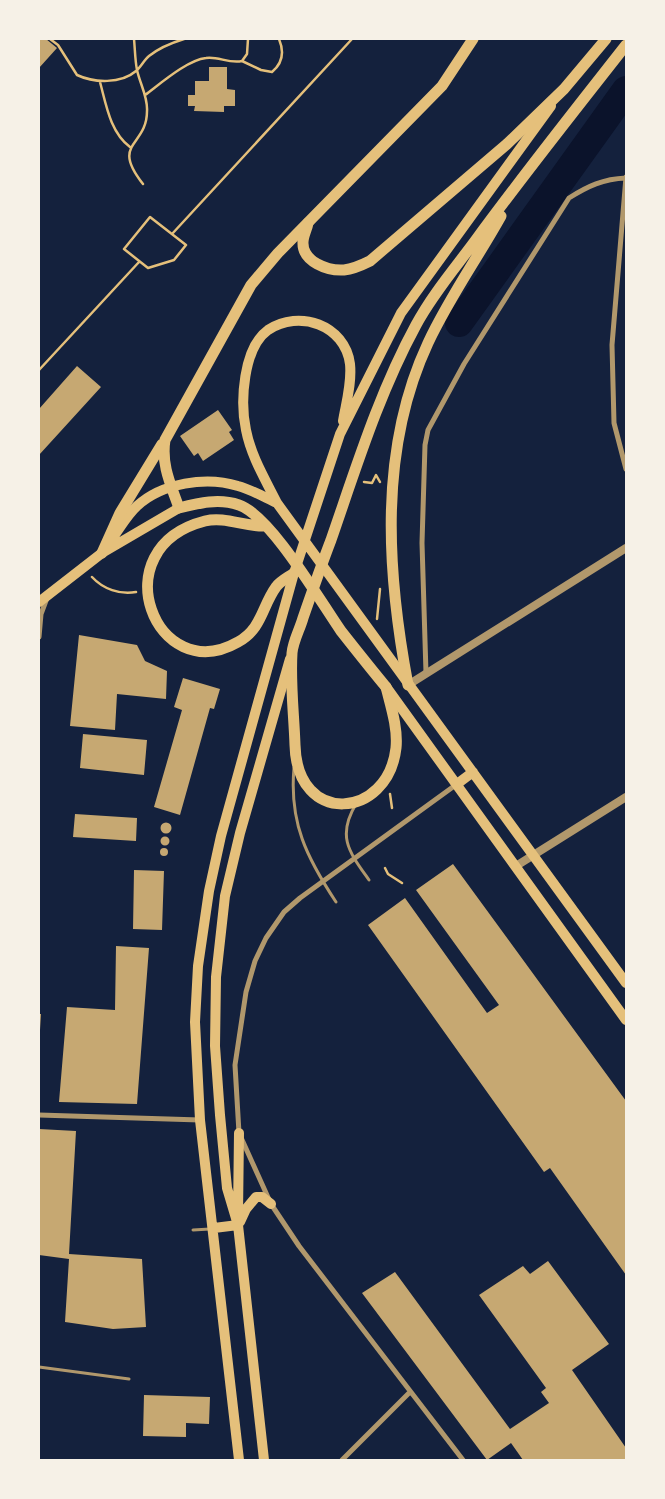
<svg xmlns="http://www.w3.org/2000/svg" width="665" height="1499" font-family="'Alegreya Sans',sans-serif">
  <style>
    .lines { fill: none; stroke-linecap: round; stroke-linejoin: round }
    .river { stroke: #0b132b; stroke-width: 28 }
    .building { fill: #c6a872 }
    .path { stroke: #e5c07b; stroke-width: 2.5 }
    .service { stroke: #b1986c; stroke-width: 3 }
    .minor { stroke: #b1986c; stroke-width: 5 }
    .tertiary { stroke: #b1986c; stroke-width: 8 }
    .primary { stroke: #e5c07b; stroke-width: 10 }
    .trunk { stroke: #e5c07b; stroke-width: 11 }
    .motorway { stroke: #e5c07b; stroke-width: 11 }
  </style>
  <rect width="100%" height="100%" fill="#14213d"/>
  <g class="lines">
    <path class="river" d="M 459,323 L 626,90"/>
  </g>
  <path class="building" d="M 39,39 L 46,39 L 57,48 L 39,68 Z
    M 209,67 L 227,67 L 227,89 L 235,90 L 235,106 L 224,106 L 224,112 L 194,111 L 195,106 L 188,106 L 188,95 L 195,95 L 195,81 L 209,81 Z
    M 77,366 L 101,387 L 39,455 L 39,409 Z
    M 218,410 L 232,430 L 229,432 L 234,440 L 203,461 L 198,453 L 194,456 L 180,436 Z
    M 79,635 L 137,645 L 145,661 L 167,671 L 166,699 L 117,694 L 115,730 L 70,726 Z
    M 183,678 L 220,689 L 214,709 L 210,708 L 180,815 L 154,807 L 182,710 L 174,707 Z
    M 83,734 L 147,740 L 144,775 L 80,768 Z
    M 75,814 L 137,818 L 136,841 L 73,837 Z
    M160.5 828a5.5 5.5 0 1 1 11 0a5.5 5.5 0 1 1-11 0Z
    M160.5 841a4.5 4.5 0 1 1 9 0a4.5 4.5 0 1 1-9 0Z
    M160 852a4 4 0 1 1 8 0a4 4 0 1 1-8 0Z
    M 453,864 L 626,1101 L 626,1275 L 550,1168 L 544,1172 L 368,925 L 405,898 L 487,1013 L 499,1005 L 416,890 Z
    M 134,870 L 164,871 L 162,930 L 133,929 Z
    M 116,946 L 149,948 L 137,1104 L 59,1102 L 67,1007 L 115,1010 Z
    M 39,1014 L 41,1014 L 40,1030 L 39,1030 Z
    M 39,1129 L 76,1131 L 69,1254 L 142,1259 L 146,1327 L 113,1329 L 65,1322 L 69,1259 L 39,1255 Z
    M 548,1261 L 609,1344 L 572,1370 L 626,1448 L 626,1460 L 523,1460 L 511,1443 L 487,1460 L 362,1293 L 395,1272 L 510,1429 L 549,1403 L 541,1392 L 546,1388 L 479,1295 L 523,1266 L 530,1274 Z
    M 144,1395 L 210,1397 L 209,1424 L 186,1423 L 186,1437 L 143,1436 Z"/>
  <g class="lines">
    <path class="path" d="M 50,39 L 58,45 L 77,75 C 94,83 121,84 136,71 C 141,67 144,60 149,56 C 159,48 171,43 184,39
      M 134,39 C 135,49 135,60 137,70 C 140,84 148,97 147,111 C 147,147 110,142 143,184
      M 242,61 L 261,70 L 272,72 C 283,63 284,51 279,39
      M 100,82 C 106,104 110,132 130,147
      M 145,95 C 160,84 187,60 206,58 C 218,56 229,64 242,61 L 247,54 L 248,39
      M 150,217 L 186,245 L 174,260 L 148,268 L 124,249 Z
      M 172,234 L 352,39
      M 39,370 L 139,262
      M 364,482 L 372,483 L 376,475 L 380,482
      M 92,577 C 103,589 120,595 136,592
      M 377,619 L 380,589
      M 390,794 L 392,808
      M 385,868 L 388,874 L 402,883"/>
    <path class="service" d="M 294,768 C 289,823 307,858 336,902
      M 356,804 C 336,837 350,853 369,880
      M 193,1230 L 210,1229
      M 39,1367 L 129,1379"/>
    <path class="minor" d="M 626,177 L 612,345 L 614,423 L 626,469
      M 39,637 L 41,614 L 47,598
      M 426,673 L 422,543 L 425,445 L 428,430 L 464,364 L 569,198 C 588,186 603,179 626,178
      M 457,784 L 300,898 L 284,912 L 266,938 L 255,961 L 246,992 L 235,1065 L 239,1133 L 271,1204 L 299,1246 L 463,1460
      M 39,1115 L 200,1120
      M 342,1460 L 409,1393"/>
    <path class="tertiary" d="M 408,685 L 626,548
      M 516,866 L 626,797"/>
    <path class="primary" d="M 343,421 C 346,403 352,383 350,364 C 345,325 299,309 268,330 C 243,348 240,402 246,430 C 251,456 265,479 277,503 L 626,983
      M 112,539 C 120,528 127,515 137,506 C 162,483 206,476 238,486 C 252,490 264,497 277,503
      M 39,602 L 102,553 L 179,508
      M 387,688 L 626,1020
      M 457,784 L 473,772
      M 238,1214 L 239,1133
      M 240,1222 L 246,1209 L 256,1197 L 262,1197 L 271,1204
      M 214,1228 L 238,1225
      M 239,1460 L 200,1120 L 195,1022 L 198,966 L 209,891 L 221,836 L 294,573 L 340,434 L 401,313 L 551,106
      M 264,1460 L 238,1225 L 227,1188 L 220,1115 L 215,1046 L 216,977 L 225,896 L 240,833 L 290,659"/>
    <path class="trunk" d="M 265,526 C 245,527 225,516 205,521 C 100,548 156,689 238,642 C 262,629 262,606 276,587 C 280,581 289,577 294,573
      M 102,553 L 120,513 L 162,444
      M 386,687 C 371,669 356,650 341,631 C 320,601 271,516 239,505 C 219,498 199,503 179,508 C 171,485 161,465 165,440 L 251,285 L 278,253 L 442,86 L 473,39"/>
    <path class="motorway" d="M 308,223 C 307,229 303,236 303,242 C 302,262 328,271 344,270 C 353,269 362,265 370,261 L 507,144 L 564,89 L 606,39
      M 408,685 C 387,573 378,450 428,343 C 449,298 477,259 501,216
      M 386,687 C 391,707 398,728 396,748 C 388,819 297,827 295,745 C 294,715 290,683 292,653 C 293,641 300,629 303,618 C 312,592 321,566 331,540 C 356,468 379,393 416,325 C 432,295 455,268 475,241 C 524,174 575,110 626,45"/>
  </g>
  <rect width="665" height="1499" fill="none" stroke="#f6f1e7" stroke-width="80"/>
</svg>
